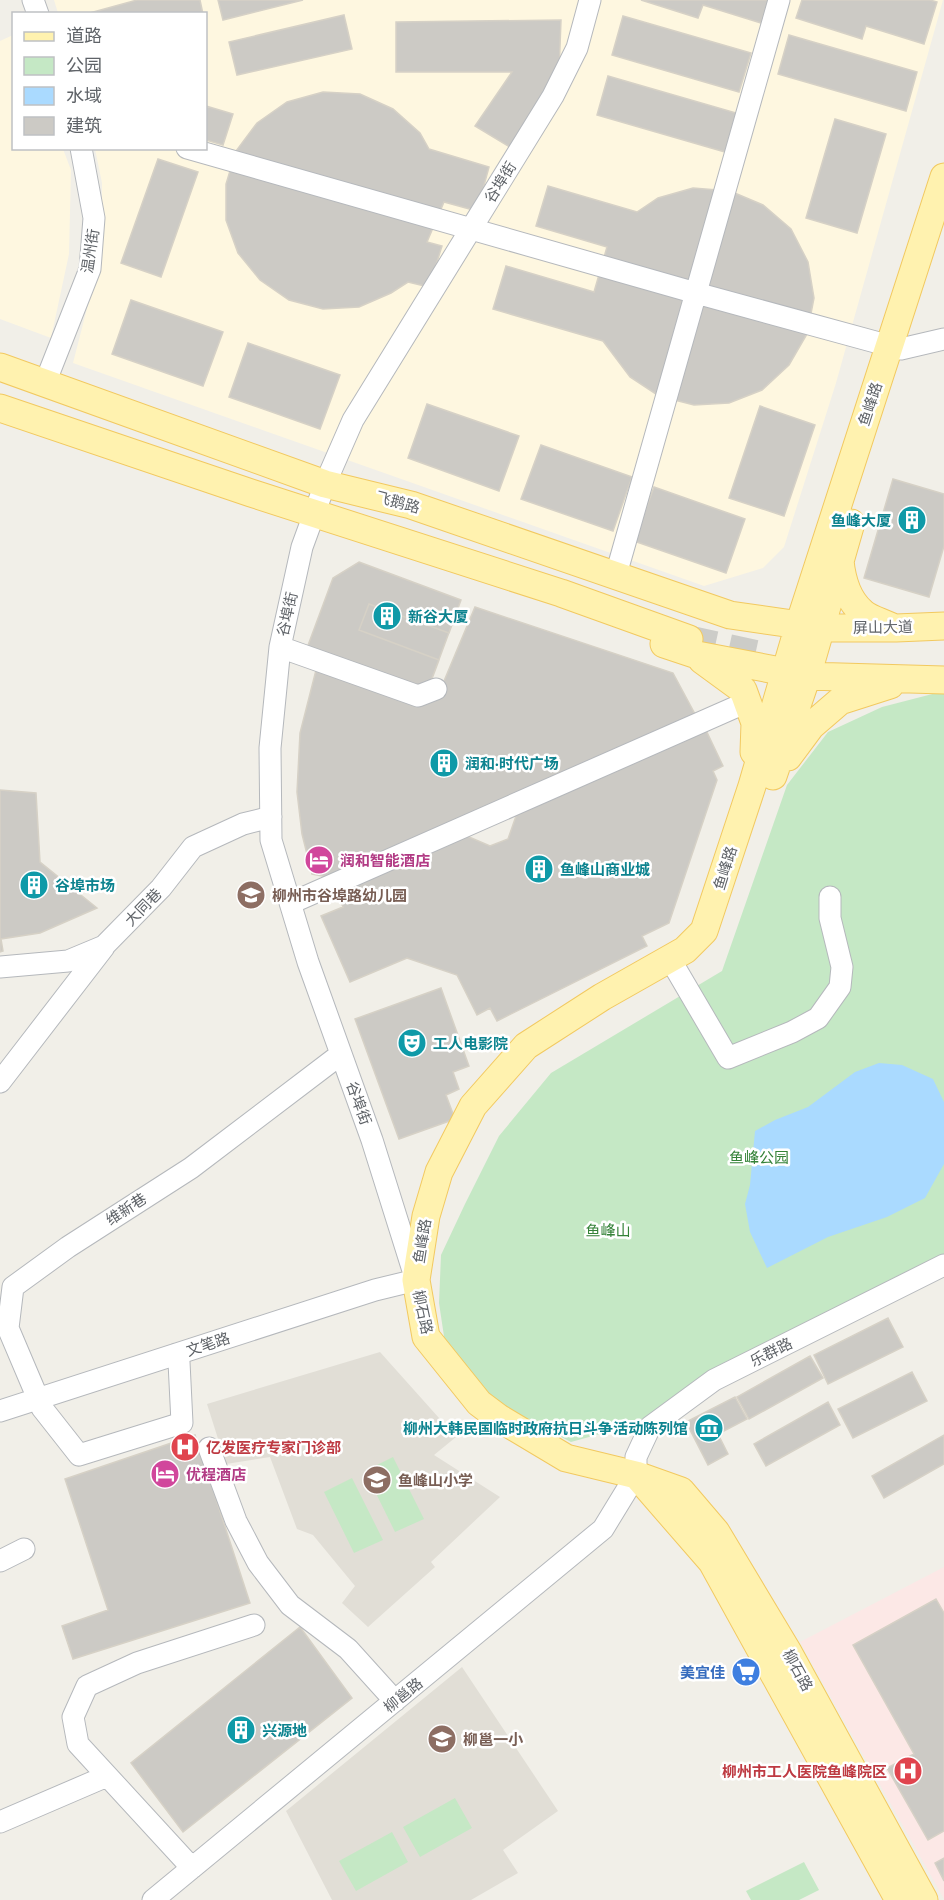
<svg xmlns="http://www.w3.org/2000/svg" width="944" height="1900" font-family="Ubuntu,'Noto Sans SC',sans-serif">
  <style>
    .commercial { fill: #fef7e0 }
    .education { fill: #e1ded6 }
    .medical { fill: #fce8e6 }
    .green { fill: #c5e8c5 }
    .water { fill: #aadaff }
    .building { fill: #cccac5; stroke: #d6d1c6; stroke-width: 1.5 }
    .lines { fill: none; stroke-linecap: round; stroke-linejoin: round }
    .major-tunnel { stroke: #ccccc8; stroke-width: 27; stroke-dasharray: 27 14; stroke-linecap: butt }
    .minor-casing { stroke: #b5b8bc; stroke-width: 23 }
    .major-casing { stroke: #f2c960; stroke-width: 29 }
    .minor { stroke: #fff; stroke-width: 21 }
    .major { stroke: #fff2af; stroke-width: 27 }
    .labels { text-anchor: middle; dominant-baseline: central; stroke-width: 5; stroke-linejoin: round; paint-order: stroke }
    .street-label { font-size: 15px; fill: #5f6368; stroke: #fff }
    .culture-label { font-size: 15px; font-weight: bold; fill: #0d838f; stroke: #fff; text-anchor: start }
    .hotel-label { font-size: 15px; font-weight: bold; fill: #b23c85; stroke: #fff; text-anchor: start }
    .education-label { font-size: 15px; font-weight: bold; fill: #785e54; stroke: #fff; text-anchor: start }
    .park-label { font-size: 15px; fill: #348238; stroke: #fff }
    .health-label { font-size: 15px; font-weight: bold; fill: #be3a42; stroke: #fff; text-anchor: start }
    .shop-label { font-size: 15px; font-weight: bold; fill: #366cbe; stroke: #fff; text-anchor: end }
  </style>
  <rect width="100%" height="100%" fill="#f1efe8"/>
  <path class="commercial" d="M 54,0 L 943,0 L 836,383 L 784,547 L 763,568 L 704,586 L 73,363 L 102,250 L 102,183 L 95,149 L 206,148 L 206,14 L 58,13 Z
    M 13,35 L 14,148 L 63,149 L 71,170 L 69,254 L 51,338 L 0,319 L 0,41 Z"/>
  <path class="education" d="M 380,1352 L 456,1437 L 434,1455 L 500,1497 L 431,1562 L 435,1567 L 368,1627 L 342,1603 L 355,1586 L 313,1535 L 297,1529 L 270,1457 L 226,1464 L 207,1404 Z
    M 462,1667 L 558,1811 L 503,1850 L 518,1873 L 471,1900 L 332,1900 L 286,1811 Z"/>
  <path class="medical" d="M 944,1567 L 944,1899 L 800,1642 Z"/>
  <path class="green" d="M 944,691 L 944,1265 L 714,1380 L 629,1426 L 571,1442 L 487,1399 L 445,1343 L 439,1303 L 441,1255 L 465,1204 L 499,1136 L 551,1073 L 722,971 L 787,785 L 828,732 L 882,707 Z
    M 393,1457 L 424,1519 L 395,1532 L 365,1471 Z
    M 352,1478 L 383,1540 L 354,1553 L 324,1492 Z
    M 455,1798 L 472,1828 L 420,1857 L 403,1827 Z
    M 392,1832 L 408,1862 L 356,1891 L 339,1861 Z
    M 804,1862 L 819,1890 L 799,1900 L 751,1900 L 746,1891 Z"/>
  <path class="water" d="M 879,1063 L 902,1065 L 933,1079 L 944,1102 L 944,1164 L 925,1198 L 887,1217 L 828,1237 L 767,1268 L 750,1232 L 745,1204 L 750,1185 L 755,1131 L 775,1120 L 808,1107 L 855,1072 Z"/>
  <path class="building" d="M 137,0 L 200,0 L 203,14 L 86,14 Z
    M 218,0 L 303,0 L 223,20 Z
    M 641,0 L 768,0 L 761,23 L 703,5 L 698,18 Z
    M 802,0 L 930,0 L 937,2 L 924,44 L 866,26 L 862,39 L 796,18 Z
    M 344,15 L 352,49 L 237,75 L 229,42 Z
    M 623,16 L 751,53 L 739,92 L 612,55 Z
    M 561,20 L 559,73 L 513,149 L 475,126 L 512,72 L 396,72 L 396,22 Z
    M 789,35 L 917,72 L 906,111 L 778,74 Z
    M 608,76 L 736,113 L 725,152 L 597,115 Z
    M 323,92 L 360,94 L 393,109 L 420,133 L 429,149 L 489,167 L 477,211 L 444,202 L 427,242 L 442,246 L 429,287 L 408,282 L 391,293 L 359,307 L 323,309 L 289,300 L 260,280 L 238,253 L 226,220 L 226,184 L 236,151 L 257,123 L 287,102 Z
    M 206,106 L 233,114 L 223,145 L 206,140 Z
    M 835,119 L 886,134 L 857,233 L 806,218 Z
    M 158,159 L 198,172 L 161,277 L 121,263 Z
    M 548,186 L 637,212 L 658,198 L 693,188 L 730,191 L 763,205 L 791,229 L 808,262 L 814,298 L 807,334 L 789,365 L 762,390 L 729,403 L 694,405 L 659,396 L 630,377 L 603,341 L 493,309 L 506,266 L 594,292 L 607,247 L 536,226 Z
    M 131,300 L 223,332 L 203,386 L 112,354 Z
    M 248,343 L 340,375 L 320,429 L 229,397 Z
    M 427,404 L 519,436 L 499,491 L 408,458 Z
    M 760,406 L 815,425 L 784,516 L 729,498 Z
    M 541,445 L 632,477 L 613,531 L 521,499 Z
    M 893,479 L 944,494 L 944,546 L 929,597 L 864,578 Z
    M 654,487 L 745,519 L 726,573 L 634,541 Z
    M 359,562 L 461,600 L 427,692 L 307,648 L 333,578 Z
    M 359,562 L 461,600 L 449,633 L 369,604 L 359,630 L 439,660 L 427,692 L 307,648 L 333,578 Z
    M 475,607 L 673,673 L 696,716 L 333,878 L 312,874 L 302,834 L 297,792 L 300,733 L 316,670 L 439,693 Z
    M 705,728 L 723,766 L 713,771 L 717,780 L 669,923 L 642,936 L 647,946 L 497,1021 L 490,1008 L 477,1015 L 457,975 L 407,958 L 350,982 L 321,916 L 343,907 L 336,892 L 467,836 L 490,846 L 508,839 L 516,816 Z
    M 0,790 L 36,793 L 40,862 L 97,908 L 40,933 L 1,939 L 3,951 L 0,952 Z
    M 441,988 L 469,1066 L 453,1072 L 459,1089 L 446,1095 L 455,1119 L 399,1139 L 355,1019 Z
    M 888,1318 L 903,1347 L 828,1384 L 814,1355 Z
    M 810,1356 L 823,1378 L 749,1419 L 737,1397 Z
    M 912,1372 L 927,1401 L 853,1438 L 838,1409 Z
    M 735,1397 L 747,1419 L 718,1434 L 728,1454 L 708,1465 L 686,1422 Z
    M 828,1402 L 840,1425 L 766,1466 L 754,1444 Z
    M 195,1435 L 250,1603 L 73,1659 L 62,1626 L 108,1610 L 65,1479 Z
    M 944,1435 L 944,1464 L 884,1498 L 872,1476 Z
    M 936,1599 L 944,1613 L 944,1831 L 928,1840 L 887,1768 L 914,1754 L 853,1645 Z
    M 300,1627 L 352,1698 L 183,1832 L 131,1763 Z
    M 944,1858 L 944,1881 L 935,1863 Z"/>
  <g class="lines">
    <path class="major-tunnel" d="M 689,639 L 767,656"/>
    <g class="minor-casing">
      <path id="minor" d="M 33,0 L 38,14
        M 187,148 L 696,293 L 901,349 L 944,339
        M 45,383 L 90,269 L 94,218 L 81,148
        M 619,564 L 779,0
        M 280,647 L 418,696 L 436,689
        M 291,903 L 747,702
        M 670,959 L 728,1058 L 792,1032 L 818,1018 L 840,987 L 842,967 L 830,918 L 830,897
        M 0,967 L 68,961 L 104,946 L 161,888 L 193,847 L 243,824 L 271,817
        M 0,1082 L 104,947
        M 176,1354 L 179,1362 L 182,1423 L 79,1455 L 42,1408 L 8,1328 L 13,1287 L 68,1247 L 191,1168 L 341,1054
        M 0,1411 L 375,1290 L 416,1280 L 372,1140 L 308,962 L 271,840 L 270,748 L 280,647 L 302,547 L 325,484 L 353,420 L 553,96 L 577,48 L 590,0
        M 209,1448 L 236,1521 L 258,1563 L 290,1605 L 348,1649 L 395,1701
        M 0,1561 L 24,1549
        M 0,1822 L 107,1776
        M 192,1868 L 78,1744 L 73,1717 L 87,1686 L 137,1663 L 254,1625
        M 153,1900 L 603,1529 L 636,1475 L 636,1457 L 650,1427 L 714,1380 L 944,1265"/>
    </g>
    <g class="major-casing">
      <path id="major" d="M 0,367 L 325,484 L 411,505 L 730,615 L 821,628 L 896,628 L 944,626
        M 0,408 L 251,493 L 561,593 L 689,639
        M 840,561 C 842,580 847,599 862,612 C 869,619 883,622 892,627
        M 664,644 L 697,655 L 807,676 L 944,680
        M 702,660 L 743,690 L 755,723 L 754,752
        M 788,757 L 811,726 L 840,701 L 890,685
        M 773,776 L 807,676 L 851,523
        M 639,1478 L 712,1562 L 899,1900
        M 924,1900 L 788,1652 L 716,1532 L 681,1491 L 636,1475 L 566,1458 L 499,1418 L 479,1403 L 426,1337 L 416,1280 L 426,1216 L 439,1172 L 473,1106 L 526,1046 L 602,997 L 685,950 L 704,931 L 752,786 L 799,625 L 944,177"/>
    </g>
    <use href="#minor" class="minor"/>
    <use href="#major" class="major"/>
  </g>
  <defs>
    <g id="building-disc" transform="scale(1.5)"><circle r="9.5" fill="#0f9aa8" stroke="#fff"/><path d="M-4-6H4V6H1V3H-1V6H-4ZM-2.5-4.3h1.7v1.8h-1.7ZM.8-4.3h1.7v1.8H.8ZM-2.5-1h1.7V.8h-1.7ZM.8-1h1.7V.8H.8Z" fill="#fff"/></g>
    <g id="hotel-disc" transform="scale(1.5)"><circle r="9.5" fill="#d1479c" stroke="#fff"/><path d="M-6-4.5h1.5V1H6V5H4.5V3h-9V5H-6ZM-4 0a1.8 1.8 0 1 1 3.6 0ZM.5 0V-2.5h3Q6-2.5 6 0Z" fill="#fff"/></g>
    <g id="school-disc" transform="scale(1.5)"><circle r="9.5" fill="#8d6e63" stroke="#fff"/><path d="M0-5L7-2L0 1L-7-2ZM-4 1L0 2.5L4 1V4Q0 6-4 4Z" fill="#fff"/></g>
    <g id="theatre-disc" transform="scale(1.5)"><circle r="9.5" fill="#0f9aa8" stroke="#fff"/><path d="M-5-5.5Q0-4 5-5.5V0Q5 5 0 6Q-5 5-5 0ZM-3.3-2.5H-1v1.5H-3.3ZM1-2.5H3.3v1.5H1ZM-2.8 1Q0 5.5 2.8 1Z" fill="#fff"/></g>
    <g id="museum-disc" transform="scale(1.5)"><circle r="9.5" fill="#0f9aa8" stroke="#fff"/><path d="M0-6L6-3V-2H-6V-3ZM-5-1h2V3h-2ZM-1-1h2V3h-2ZM3-1h2V3H3ZM-6 4H6V6H-6Z" fill="#fff"/></g>
    <g id="hospital-disc" transform="scale(1.5)"><circle r="9.5" fill="#e0444e" stroke="#fff"/><path d="M-5-5h3v3.5h4V-5h3V5h-3V1.5h-4V5h-3Z" fill="#fff"/></g>
    <g id="supermarket-disc" transform="scale(1.5)"><circle r="9.5" fill="#3f7fe0" stroke="#fff"/><path d="M-6-5.5h2.5l.6 2H6L4.5 2H-2.5L-4.4-4H-6ZM-1.5 3.2a1.3 1.3 0 1 0 .1 0ZM3 3.2a1.3 1.3 0 1 0 .1 0Z" fill="#fff"/></g>
  </defs>
  <g fill-rule="evenodd">
    <use href="#building-disc" x="912" y="520"/>
    <use href="#building-disc" x="387" y="616"/>
    <use href="#building-disc" x="444" y="763"/>
    <use href="#hotel-disc" x="319" y="860"/>
    <use href="#building-disc" x="539" y="869"/>
    <use href="#building-disc" x="34" y="885"/>
    <use href="#school-disc" x="251" y="895"/>
    <use href="#theatre-disc" x="412" y="1043"/>
    <use href="#museum-disc" x="709" y="1428"/>
    <use href="#hospital-disc" x="185" y="1447"/>
    <use href="#hotel-disc" x="165" y="1474"/>
    <use href="#school-disc" x="377" y="1480"/>
    <use href="#supermarket-disc" x="746" y="1672"/>
    <use href="#building-disc" x="241" y="1730"/>
    <use href="#school-disc" x="442" y="1739"/>
    <use href="#hospital-disc" x="908" y="1771"/>
  </g>
  <g class="labels">
    <g class="street-label">
      <text transform="translate(500 182) rotate(-58)">谷埠街</text>
      <text transform="translate(90 251) rotate(-81)">温州街</text>
      <text transform="translate(870 404) rotate(-72)">鱼峰路</text>
      <text transform="translate(398 502) rotate(15)">飞鹅路</text>
      <text transform="translate(287 614) rotate(-77)">谷埠街</text>
      <text transform="translate(883 627) rotate(-1)">屏山大道</text>
      <text transform="translate(725 868) rotate(-73)">鱼峰路</text>
      <text transform="translate(143 907) rotate(-46)">大同巷</text>
      <text transform="translate(359 1103) rotate(70)">谷埠街</text>
      <text transform="translate(126 1209) rotate(-33)">维新巷</text>
      <text transform="translate(422 1241) rotate(-81)">鱼峰路</text>
      <text transform="translate(423 1312) rotate(78)">柳石路</text>
      <text transform="translate(208 1344) rotate(-18)">文笔路</text>
      <text transform="translate(771 1352) rotate(-27)">乐群路</text>
      <text transform="translate(798 1670) rotate(61)">柳石路</text>
      <text transform="translate(403 1695) rotate(-39)">柳邕路</text>
    </g>
    <g class="culture-label">
      <text x="891" y="520" text-anchor="end">鱼峰大厦</text>
      <text x="408" y="616">新谷大厦</text>
      <text x="465" y="763">润和·时代广场</text>
      <text x="560" y="869">鱼峰山商业城</text>
      <text x="55" y="885">谷埠市场</text>
      <text x="433" y="1043">工人电影院</text>
      <text x="688" y="1428" text-anchor="end">柳州大韩民国临时政府抗日斗争活动陈列馆</text>
      <text x="262" y="1730">兴源地</text>
    </g>
    <g class="hotel-label">
      <text x="340" y="860">润和智能酒店</text>
      <text x="186" y="1474">优程酒店</text>
    </g>
    <g class="education-label">
      <text x="272" y="895">柳州市谷埠路幼儿园</text>
      <text x="398" y="1480">鱼峰山小学</text>
      <text x="463" y="1739">柳邕一小</text>
    </g>
    <g class="park-label">
      <text x="759" y="1157">鱼峰公园</text>
      <text x="608" y="1230">鱼峰山</text>
    </g>
    <g class="health-label">
      <text x="206" y="1447">亿发医疗专家门诊部</text>
      <text x="887" y="1771" text-anchor="end">柳州市工人医院鱼峰院区</text>
    </g>
    <g class="shop-label">
      <text x="725" y="1672">美宜佳</text>
    </g>
  </g>
  <rect x="12" y="12" width="195" height="138" fill="#ffffff" stroke="#bfc1c3" stroke-width="1.5"/>
  <rect x="24" y="32" width="30" height="9" fill="#fff2af" stroke="#bfc1c3" stroke-width="1.5"/>
  <text x="66" y="42" font-size="18" fill="#5f6368">道路</text>
  <rect x="24" y="57" width="30" height="18" fill="#c5e8c5" stroke="#bfc1c3" stroke-width="1.5"/>
  <text x="66" y="72" font-size="18" fill="#5f6368">公园</text>
  <rect x="24" y="87" width="30" height="18" fill="#aadaff" stroke="#bfc1c3" stroke-width="1.5"/>
  <text x="66" y="102" font-size="18" fill="#5f6368">水域</text>
  <rect x="24" y="117" width="30" height="18" fill="#cccac5" stroke="#bfc1c3" stroke-width="1.5"/>
  <text x="66" y="132" font-size="18" fill="#5f6368">建筑</text>
</svg>
